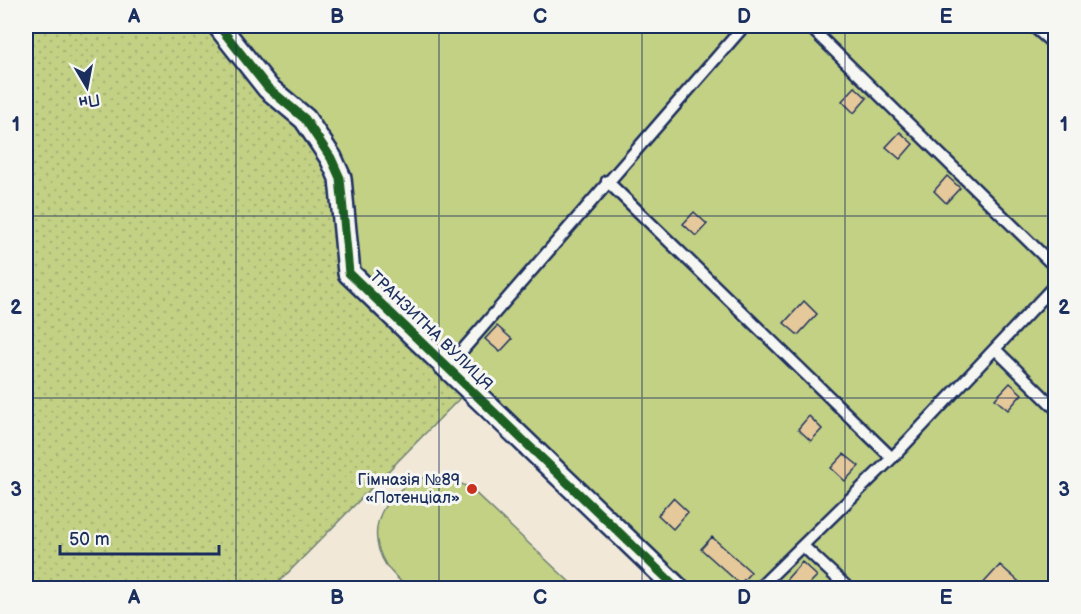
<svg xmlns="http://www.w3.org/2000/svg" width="1081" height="614" font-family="'Balsamiq Sans',sans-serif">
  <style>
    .built { fill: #f1e8d8 }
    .grass { fill: url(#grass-dots); stroke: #6f8072; stroke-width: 1.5 }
    .garden { fill: #c3d185; stroke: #6f8072; stroke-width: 1.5 }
    .building { fill: #e6c99a; stroke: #1b2f5e; stroke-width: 1.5 }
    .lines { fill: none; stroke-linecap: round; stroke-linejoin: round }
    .lane-casing { stroke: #1b2f5e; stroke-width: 15 }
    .street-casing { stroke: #1b2f5e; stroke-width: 26 }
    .lane { stroke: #f6f6f2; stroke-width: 10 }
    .street { stroke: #f6f6f2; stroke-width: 21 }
    .cycleway-casing { stroke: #f6f6f2; stroke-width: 13 }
    .cycleway { stroke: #1b5e20; stroke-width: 9 }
    .grid { fill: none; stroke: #1b2f5e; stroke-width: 1.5; stroke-opacity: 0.55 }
    .poi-dot { fill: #c8321e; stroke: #f6f6f2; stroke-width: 2 }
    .labels { text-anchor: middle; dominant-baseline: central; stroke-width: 6; stroke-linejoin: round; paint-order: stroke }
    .street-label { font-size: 16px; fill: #1b2f5e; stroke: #f6f6f2 }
    .poi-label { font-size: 16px; fill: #1b2f5e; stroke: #f6f6f2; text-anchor: end }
    .neatline { fill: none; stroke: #1b2f5e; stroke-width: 2 }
    .grid-label { font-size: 20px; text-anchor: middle; font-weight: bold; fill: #1b2f5e }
  </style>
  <defs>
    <pattern id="grass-dots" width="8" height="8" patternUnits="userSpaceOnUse" patternTransform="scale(1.5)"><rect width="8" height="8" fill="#c3d185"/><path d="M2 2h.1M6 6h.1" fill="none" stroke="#a7b475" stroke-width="1.8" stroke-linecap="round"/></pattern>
  </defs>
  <rect width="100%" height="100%" fill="#f6f6f2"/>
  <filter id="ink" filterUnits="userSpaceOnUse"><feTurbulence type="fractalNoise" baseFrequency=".0167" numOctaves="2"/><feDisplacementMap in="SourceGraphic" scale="12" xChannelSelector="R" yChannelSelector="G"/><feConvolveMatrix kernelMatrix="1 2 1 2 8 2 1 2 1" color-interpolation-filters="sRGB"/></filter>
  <g filter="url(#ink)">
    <path class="built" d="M 469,389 L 677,588 L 273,588 Z"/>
    <path class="grass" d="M 26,26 L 219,26 L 305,119 L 469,389 L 273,588 L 26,588 Z"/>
    <path class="garden" d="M 219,26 L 1055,26 L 1055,588 L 677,588 L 349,273 L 340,178 Z
      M 429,476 L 444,476 L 470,488 L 576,588 L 408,588 C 400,581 392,574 386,565 C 361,525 389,486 429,476 Z"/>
    <path class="building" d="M 855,87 L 867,98 L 854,113 L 842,101 Z
      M 900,132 L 913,144 L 900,159 L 886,147 Z
      M 947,176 L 960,188 L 946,203 L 934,191 Z
      M 694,212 L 707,224 L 696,236 L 683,224 Z
      M 804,301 L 817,314 L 798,335 L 784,323 Z
      M 497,326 L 512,339 L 500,352 L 485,339 Z
      M 1010,383 L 1022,394 L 1008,410 L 995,399 Z
      M 809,416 L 822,429 L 811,441 L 798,429 Z
      M 844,454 L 859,466 L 845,481 L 831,468 Z
      M 673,498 L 688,512 L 673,529 L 658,515 Z
      M 712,537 L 751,572 L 740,584 L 701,549 Z
      M 802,562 L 817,576 L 805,588 L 795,588 L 786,580 Z
      M 1000,565 L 1026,588 L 979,588 Z"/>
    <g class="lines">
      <g class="lane-casing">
        <path id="lane" d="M 809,26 L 1056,268
          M 1033,26 L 1056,46
          M 607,181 L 892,458
          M 996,350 L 1056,409
          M 447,368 L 744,26
          M 803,546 L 848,588
          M 759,588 L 892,458 L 1056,284"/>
      </g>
      <g class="street-casing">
        <path id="street" d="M 219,26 L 268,88 L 305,119 L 331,158 L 340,178 L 349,273 L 677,588"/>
      </g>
      <use href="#lane" class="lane"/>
      <use href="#street" class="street"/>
      <g class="cycleway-casing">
        <path id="cycleway" d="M 219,26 L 268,88 L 305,119 L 331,158 L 340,178 L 349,273 L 677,588"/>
      </g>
      <use href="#cycleway" class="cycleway"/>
    </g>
  </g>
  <path class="grid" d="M 236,26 L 236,588M 439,26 L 439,588M 642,26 L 642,588M 845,26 L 845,588M 26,216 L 1056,216M 26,398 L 1056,398"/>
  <circle class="poi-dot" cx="472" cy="489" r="6"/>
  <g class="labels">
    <g class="street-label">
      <text transform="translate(431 331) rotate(44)">ТРАНЗИТНА ВУЛИЦЯ</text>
    </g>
    <g class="poi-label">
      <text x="460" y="480">Гімназія №89<tspan x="460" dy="18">«Потенціал»</tspan></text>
    </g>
  </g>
  <rect width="1081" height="614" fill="none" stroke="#f6f6f2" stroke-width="66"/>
  <g transform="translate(87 87) rotate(170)" stroke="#f6f6f2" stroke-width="4.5" paint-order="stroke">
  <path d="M0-4.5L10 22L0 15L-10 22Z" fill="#1b2f5e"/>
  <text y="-9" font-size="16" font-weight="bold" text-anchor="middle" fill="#1b2f5e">Пн</text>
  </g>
  <path d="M60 545v9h159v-9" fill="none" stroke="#1b2f5e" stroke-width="3"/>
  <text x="69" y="545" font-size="18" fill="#1b2f5e" stroke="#f6f6f2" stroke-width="4.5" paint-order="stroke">50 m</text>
  <rect x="33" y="33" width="1015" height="548" class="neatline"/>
  <g class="grid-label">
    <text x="134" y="23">A</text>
    <text x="337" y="23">B</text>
    <text x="540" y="23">C</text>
    <text x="744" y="23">D</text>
    <text x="946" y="23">E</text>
    <text x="16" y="131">1</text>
    <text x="1064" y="131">1</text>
    <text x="16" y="314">2</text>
    <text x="1064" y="314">2</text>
    <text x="16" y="496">3</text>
    <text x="1064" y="496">3</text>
    <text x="134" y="604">A</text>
    <text x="337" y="604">B</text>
    <text x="540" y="604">C</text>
    <text x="744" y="604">D</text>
    <text x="946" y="604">E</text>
  </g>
</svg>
